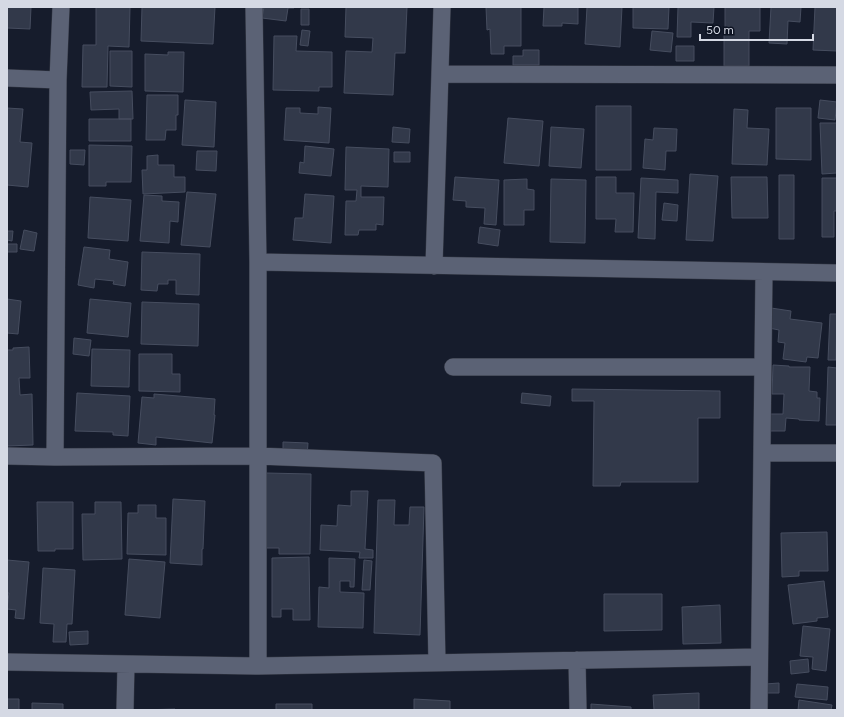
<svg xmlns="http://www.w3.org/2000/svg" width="844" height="717" font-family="Figtree,sans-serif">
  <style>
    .building { fill: #32394a; stroke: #464d5f }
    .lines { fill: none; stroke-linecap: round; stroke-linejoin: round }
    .street-casing { stroke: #353945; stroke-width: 18 }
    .street { stroke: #5b6275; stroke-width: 17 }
  </style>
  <rect width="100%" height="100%" fill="#161c2c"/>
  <path class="building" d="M 7,7 L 31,7 L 30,29 L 7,28 Z
    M 96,7 L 130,7 L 129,47 L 108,46 L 107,87 L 82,87 L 83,45 L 96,45 Z
    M 142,7 L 215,7 L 213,44 L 141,41 Z
    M 264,7 L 294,7 L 294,8 L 288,8 L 286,21 L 262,18 Z
    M 346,7 L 407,7 L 405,53 L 395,53 L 393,95 L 344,93 L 346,51 L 372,52 L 373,38 L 345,37 Z
    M 486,7 L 521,7 L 521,46 L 504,46 L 504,54 L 491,54 L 490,29 L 487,30 Z
    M 544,7 L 578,7 L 578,24 L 562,23 L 562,26 L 543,26 Z
    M 587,7 L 622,7 L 620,47 L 585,44 Z
    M 633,7 L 669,7 L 668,29 L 633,28 Z
    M 678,7 L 714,7 L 713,23 L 691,22 L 691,37 L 677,37 Z
    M 725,7 L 760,7 L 760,31 L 749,31 L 749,66 L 724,66 L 724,28 L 725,28 Z
    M 771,7 L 801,7 L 800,22 L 788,21 L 787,44 L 769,43 Z
    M 815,7 L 837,7 L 837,51 L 813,50 Z
    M 301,9 L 309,9 L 309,25 L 301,25 Z
    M 302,30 L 310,31 L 308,46 L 300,45 Z
    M 652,31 L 673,33 L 671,52 L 650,50 Z
    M 274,36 L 297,36 L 296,51 L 332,52 L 332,87 L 319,87 L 319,91 L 273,90 Z
    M 676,46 L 694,46 L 694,61 L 676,61 Z
    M 523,50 L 539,50 L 539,65 L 513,65 L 513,56 L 523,56 Z
    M 110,51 L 132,51 L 132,87 L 110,86 Z
    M 168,52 L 184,52 L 183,92 L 145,91 L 145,54 L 168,55 Z
    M 132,91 L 133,119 L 119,119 L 119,109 L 91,110 L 90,92 Z
    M 147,95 L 178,95 L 178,115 L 176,115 L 176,130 L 166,130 L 165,140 L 146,140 Z
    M 185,100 L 216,102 L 214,147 L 182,145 Z
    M 820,100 L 837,102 L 835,120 L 818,118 Z
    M 596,106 L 631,106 L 631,170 L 596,170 Z
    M 318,107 L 331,108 L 329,143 L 284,140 L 286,108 L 300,108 L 300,113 L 318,114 Z
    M 7,108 L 23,109 L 20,142 L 32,143 L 28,187 L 7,185 Z
    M 776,108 L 811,108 L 811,160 L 776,159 Z
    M 734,109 L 748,110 L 747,128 L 769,129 L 767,165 L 732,164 Z
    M 508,118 L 543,121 L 539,166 L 504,163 Z
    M 89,119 L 131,119 L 131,141 L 89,141 Z
    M 820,123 L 837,123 L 837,173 L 822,174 Z
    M 393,127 L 410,129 L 409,143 L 392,142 Z
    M 551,127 L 584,129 L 581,168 L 549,166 Z
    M 654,128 L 677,129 L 676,151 L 666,151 L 665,170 L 643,168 L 645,139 L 653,140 Z
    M 89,145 L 132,146 L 131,182 L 106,182 L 106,186 L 89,186 Z
    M 305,146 L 334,149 L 331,176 L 299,173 L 300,162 L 304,163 Z
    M 346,147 L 389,149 L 388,187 L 361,186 L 361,197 L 384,197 L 383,225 L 376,224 L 376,230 L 359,230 L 358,235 L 345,235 L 346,201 L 356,201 L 357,190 L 345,190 Z
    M 70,150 L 85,150 L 84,165 L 70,164 Z
    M 197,151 L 217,151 L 216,171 L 196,170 Z
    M 394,152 L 410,152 L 410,162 L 394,162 Z
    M 158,155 L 158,165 L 174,165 L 174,177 L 185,177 L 185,192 L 143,194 L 142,170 L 147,170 L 147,156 Z
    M 690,174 L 718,176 L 713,241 L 686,240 Z
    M 779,175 L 794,175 L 794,239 L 779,239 Z
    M 455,177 L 499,180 L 496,225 L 484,224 L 485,208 L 466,207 L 466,201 L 453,200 Z
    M 596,177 L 616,177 L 616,193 L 634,193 L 633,232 L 615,232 L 616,219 L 596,219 Z
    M 731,177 L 767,177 L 768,218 L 732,218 Z
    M 641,178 L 678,180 L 678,193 L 656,192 L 655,239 L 638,238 Z
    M 822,178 L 837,178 L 837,211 L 834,211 L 834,237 L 822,237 Z
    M 527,179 L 527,189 L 534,190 L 534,210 L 524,210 L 524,225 L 504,225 L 504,180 Z
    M 551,179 L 586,180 L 585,243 L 550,242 Z
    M 187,192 L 216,194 L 210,247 L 181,245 Z
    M 305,194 L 334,196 L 331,243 L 293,240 L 295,218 L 303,218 Z
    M 144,195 L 162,196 L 162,201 L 179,202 L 178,222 L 170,221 L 169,243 L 140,241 Z
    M 90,197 L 131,200 L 128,241 L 88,238 Z
    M 664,203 L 678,205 L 677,221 L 662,220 Z
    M 480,227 L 500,230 L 498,246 L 478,243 Z
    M 24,230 L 37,233 L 34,251 L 20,249 Z
    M 7,231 L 13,231 L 12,241 L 7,240 Z
    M 7,244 L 17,244 L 17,252 L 7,252 Z
    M 84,247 L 110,250 L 109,259 L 128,262 L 125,286 L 113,284 L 114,281 L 95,279 L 94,288 L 78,285 Z
    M 142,252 L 200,254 L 199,295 L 176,294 L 176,280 L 168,280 L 168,284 L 158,284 L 157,291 L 141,290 Z
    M 7,299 L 21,301 L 18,334 L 7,333 Z
    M 90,299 L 131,303 L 128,337 L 87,333 Z
    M 142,302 L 199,304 L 198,346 L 141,344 Z
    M 771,308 L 791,311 L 790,319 L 822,323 L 818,358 L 807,357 L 806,362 L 783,359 L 785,343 L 778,342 L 779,330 L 769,328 Z
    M 830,314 L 837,314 L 836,360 L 828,360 Z
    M 74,338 L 91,340 L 89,356 L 73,354 Z
    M 29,347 L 30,378 L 19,378 L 20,395 L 32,394 L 33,445 L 7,446 L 7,350 L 13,350 L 13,348 Z
    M 92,349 L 130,350 L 129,387 L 91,386 Z
    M 139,354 L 172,354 L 172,374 L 180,374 L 180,392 L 139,391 Z
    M 773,365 L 789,366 L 789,367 L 810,367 L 809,391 L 817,392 L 817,398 L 820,398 L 819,421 L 799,420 L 799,419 L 786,418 L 785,431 L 769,431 L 770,414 L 783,414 L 784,394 L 772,394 Z
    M 828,367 L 837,368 L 837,425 L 826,425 Z
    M 572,389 L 720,391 L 720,418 L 698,418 L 698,482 L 621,482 L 620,486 L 593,486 L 594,401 L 572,401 Z
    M 77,393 L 130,396 L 128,436 L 113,435 L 113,432 L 75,431 Z
    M 522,393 L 551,396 L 550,406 L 521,403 Z
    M 154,394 L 215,399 L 214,415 L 215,415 L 212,443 L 156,437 L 156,445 L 138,443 L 142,397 L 154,398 Z
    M 283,442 L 308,443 L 307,457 L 283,455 Z
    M 266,473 L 311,474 L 310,554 L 279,554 L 279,548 L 265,548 Z
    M 351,491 L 368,491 L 365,549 L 373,550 L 373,558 L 359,558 L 360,552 L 320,550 L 321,525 L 337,526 L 338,505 L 351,506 Z
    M 173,499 L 205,501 L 203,549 L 202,549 L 202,565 L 170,563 Z
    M 378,500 L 395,500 L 394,525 L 409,525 L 410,507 L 424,507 L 420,635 L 374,633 Z
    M 37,502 L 73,502 L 73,549 L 55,549 L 55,551 L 38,551 Z
    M 95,502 L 121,502 L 122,559 L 83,560 L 82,514 L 95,514 Z
    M 138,505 L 156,505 L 156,518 L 166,518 L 166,555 L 127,554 L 128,513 L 138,513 Z
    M 827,532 L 828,571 L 799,571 L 799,576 L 782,577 L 781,533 Z
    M 309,557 L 310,620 L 293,620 L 293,609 L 281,609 L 281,617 L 272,617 L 272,558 Z
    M 329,558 L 355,559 L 354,587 L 350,587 L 350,581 L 340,581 L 340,592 L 364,593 L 363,628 L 318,627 L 319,587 L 329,588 Z
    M 129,559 L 165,562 L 160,618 L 125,615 Z
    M 7,560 L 29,562 L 24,619 L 15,618 L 16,610 L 7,609 L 9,593 L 7,593 Z
    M 364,560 L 372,561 L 370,590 L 362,590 Z
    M 43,568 L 75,570 L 72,624 L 67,624 L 66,642 L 53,642 L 54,624 L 40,623 Z
    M 824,581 L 828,617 L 817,618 L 817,621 L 793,624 L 788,585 Z
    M 604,594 L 662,594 L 662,630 L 604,631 Z
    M 720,605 L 721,643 L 683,644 L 682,607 Z
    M 803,626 L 830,629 L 826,671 L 812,669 L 813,657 L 800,656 Z
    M 88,631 L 88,644 L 70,645 L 69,632 Z
    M 808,659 L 809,672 L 791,674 L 790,661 Z
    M 779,683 L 779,693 L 765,693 L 765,684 Z
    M 797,684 L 828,687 L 827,700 L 795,697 Z
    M 699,693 L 699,710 L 654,710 L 653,695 Z
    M 7,699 L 19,699 L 19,710 L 7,710 Z
    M 414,699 L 450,701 L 450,710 L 414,710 Z
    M 799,700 L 832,705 L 831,710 L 798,710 Z
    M 32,703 L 63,704 L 63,710 L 32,710 Z
    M 276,704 L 312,704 L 312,710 L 276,710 Z
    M 591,704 L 631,707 L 631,710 L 591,710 Z
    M 175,709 L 175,710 L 140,710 Z"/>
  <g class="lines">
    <g class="street-casing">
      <path id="street" d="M 254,7 L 258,262 L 258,666
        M 440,74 L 837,75
        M 7,78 L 58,80
        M 258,262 L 837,273
        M 434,266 L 442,7
        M 453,367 L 763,367
        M 762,453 L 837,453
        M 7,456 L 55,457 L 258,456 L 433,463 L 437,663
        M 55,457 L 58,80 L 61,7
        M 577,660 L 578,710
        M 7,662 L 258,666 L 759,657
        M 125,710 L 126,664
        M 759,710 L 764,272"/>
    </g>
    <use href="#street" class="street"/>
  </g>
  <rect width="844" height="717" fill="none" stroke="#d5d9e4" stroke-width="16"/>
  <path d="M700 34v6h113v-6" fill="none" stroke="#d5d9e4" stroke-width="2"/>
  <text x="706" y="34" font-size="12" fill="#d5d9e4" stroke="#0d1322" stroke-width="3" paint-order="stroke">50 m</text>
</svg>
